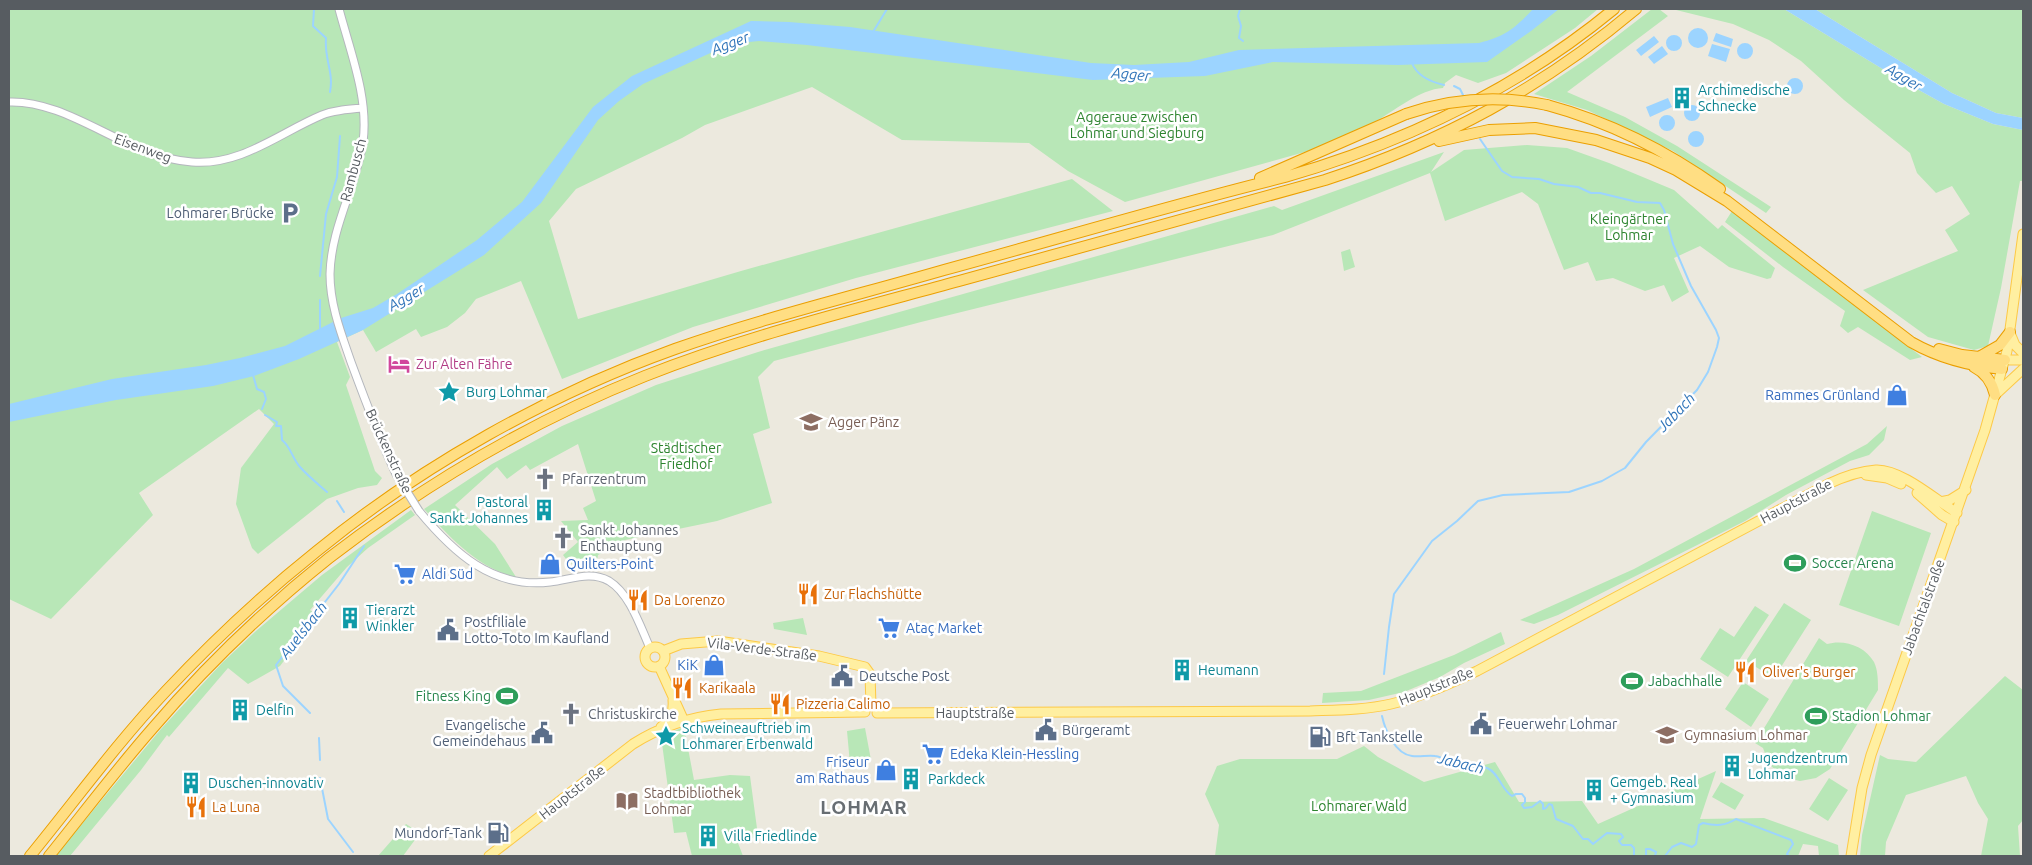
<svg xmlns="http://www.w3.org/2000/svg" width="2032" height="865" font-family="Ubuntu,sans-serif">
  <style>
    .green { fill: #b8e7b7 }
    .water { fill: #9cd4ff }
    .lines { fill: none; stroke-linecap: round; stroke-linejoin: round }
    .stream { stroke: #9cd4ff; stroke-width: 2 }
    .minor-casing { stroke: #b4b7bd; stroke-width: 9 }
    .major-casing { stroke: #fdc946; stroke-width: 11 }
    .highway-casing { stroke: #eb9f00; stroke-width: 12 }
    .minor { stroke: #fff; stroke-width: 7 }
    .major { stroke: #ffefa1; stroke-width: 9 }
    .highway { stroke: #ffde83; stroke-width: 10 }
    .minor-bridge-casing { stroke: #b4b7bd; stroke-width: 9; stroke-linecap: butt }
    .highway-bridge-casing { stroke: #eb9f00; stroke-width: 12; stroke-linecap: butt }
    .minor-bridge { stroke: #fff; stroke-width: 7 }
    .highway-bridge { stroke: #ffde83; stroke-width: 10 }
    .labels { text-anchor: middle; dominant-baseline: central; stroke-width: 5; stroke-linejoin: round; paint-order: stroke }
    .culture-label { font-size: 14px; fill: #0d838f; stroke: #fff; text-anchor: start }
    .park-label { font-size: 14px; fill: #2d842f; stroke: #fff }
    .street-label { font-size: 14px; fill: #575c61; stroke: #fff }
    .service-label { font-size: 14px; fill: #4e5e75; stroke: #fff; text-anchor: start }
    .hotel-label { font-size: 14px; fill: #b23c85; stroke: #fff; text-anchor: start }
    .shop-label { font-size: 14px; fill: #366cbe; stroke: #fff; text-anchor: start }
    .education-label { font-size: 14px; fill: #785e54; stroke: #fff; text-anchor: start }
    .worship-label { font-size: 14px; fill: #5b616d; stroke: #fff; text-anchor: start }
    .leisure-label { font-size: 14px; fill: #27864d; stroke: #fff; text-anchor: start }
    .food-label { font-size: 14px; fill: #c56008; stroke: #fff; text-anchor: start }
    .water-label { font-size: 15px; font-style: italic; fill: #3175b9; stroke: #fff }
    .district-label { font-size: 19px; font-weight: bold; letter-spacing: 1px; fill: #686e73; stroke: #fff }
  </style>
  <rect width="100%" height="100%" fill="#ece9de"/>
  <path class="green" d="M 9,9 L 1598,9 L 1575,28 L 1506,73 L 1478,83 L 1456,75 L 1445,83 L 1443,88 C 1420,89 1393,112 1373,123 C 1351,135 1328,144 1305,152 L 1125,202 L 1068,171 L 1029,143 L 902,140 L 812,87 L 705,125 L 682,138 L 576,189 L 549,221 L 578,319 L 741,271 L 1072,179 L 1113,211 L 856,278 L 693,327 L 562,379 L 521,281 L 476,299 L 465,313 L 447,327 L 421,337 L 416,329 L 376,352 L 363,330 L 365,329 L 337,342 L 350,377 L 346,385 L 375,471 L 382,478 L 377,485 L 358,488 L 327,499 L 258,554 L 252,548 L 236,504 L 241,468 L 274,424 L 259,409 L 139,493 L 153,515 L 51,619 L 9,599 Z
    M 1652,9 L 1659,9 L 1668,16 L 1567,92 L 1625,117 L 1677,146 L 1771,207 L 1766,213 L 1673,151 L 1587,110 L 1534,94 L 1591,56 Z
    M 1672,9 L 1784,9 L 1899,79 L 1944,104 L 1993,124 L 2023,130 L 2023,181 L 2020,181 L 2001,288 L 1988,346 L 1974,350 L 1928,337 L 1863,290 L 1958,251 L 1945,230 L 1970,214 L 1952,186 L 1936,193 L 1917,173 L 1910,153 L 1844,100 L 1801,61 L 1769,40 L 1733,24 Z
    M 1815,9 L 2023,9 L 2023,118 L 1996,113 L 1952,93 Z
    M 1527,145 L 1567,148 L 1609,163 L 1674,190 L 1718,229 L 1722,225 L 1775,268 L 1771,278 L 1767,279 L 1729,267 L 1700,246 L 1674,258 L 1689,292 L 1672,302 L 1664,285 L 1645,291 L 1613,278 L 1596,281 L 1588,262 L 1564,270 L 1538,204 L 1522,192 L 1445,221 L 1430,173 L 1273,235 L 921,322 L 774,361 L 758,377 L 770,428 L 753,434 L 772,503 L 717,521 L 625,540 L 598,555 L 597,561 L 589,568 C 578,568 570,565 563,555 L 578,542 L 561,521 L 588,520 L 583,508 L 596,501 L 578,444 L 530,470 L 526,465 L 507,479 L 497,467 L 455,505 L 495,544 L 516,577 C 478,569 449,536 424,509 L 492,464 L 562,426 L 656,385 L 758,352 L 1274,206 L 1282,210 L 1444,152 L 1431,172 L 1464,150 Z
    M 1732,211 L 1922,357 L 1910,360 L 1858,327 L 1848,333 L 1840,326 L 1845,311 L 1783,267 L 1725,222 Z
    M 1350,249 L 1355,267 L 1344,271 L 1341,252 Z
    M 1887,426 L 1884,440 L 1869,455 L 1850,461 L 1786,495 L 1745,521 L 1558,615 L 1534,624 L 1520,620 L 1634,569 L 1867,444 Z
    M 411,510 L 415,515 L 368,548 L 347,567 L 310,610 L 318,616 L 280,666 L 248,684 L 228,668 L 169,737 L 167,735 L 141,770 L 70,856 L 55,856 L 161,729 L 222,663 L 256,631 L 322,575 Z
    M 1872,511 L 1931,533 L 1899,626 L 1839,605 Z
    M 1784,603 L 1811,620 L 1774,678 L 1746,661 Z
    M 1755,606 L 1769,615 L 1728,677 L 1700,659 L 1720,628 L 1734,637 Z
    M 803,618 L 807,635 L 774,629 L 773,623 Z
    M 1501,632 L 1505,644 L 1464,663 L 1440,677 L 1404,692 L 1369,700 L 1322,703 L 1323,693 L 1361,691 L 1454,655 Z
    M 1819,638 L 1827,644 C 1844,639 1865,646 1874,662 C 1878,670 1878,681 1878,690 L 1830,769 L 1816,778 L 1800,781 L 1783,777 L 1769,764 L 1763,748 L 1755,743 Z
    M 2005,676 L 2023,690 L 2023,820 L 2018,826 L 2020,856 L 1981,856 L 1988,819 L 1978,803 L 1966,776 L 1906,795 L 1886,842 L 1885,856 L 1860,856 L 1862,835 L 1880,755 L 1888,759 L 1916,762 Z
    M 1743,682 L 1769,699 L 1751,727 L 1725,709 Z
    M 684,727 L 694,780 L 730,775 L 750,776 L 758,836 L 738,843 L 743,856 L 692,856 L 686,832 L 674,833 L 661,736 Z
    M 865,728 L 871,760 L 850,764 L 847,731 Z
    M 1364,746 L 1378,757 L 1424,782 L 1495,762 L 1519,802 L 1582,801 L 1598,824 L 1716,771 L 1700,819 L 1764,818 L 1838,845 L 1839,856 L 1819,856 L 1818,846 L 1803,844 L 1798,856 L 1215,856 L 1219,825 L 1205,794 L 1217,766 L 1240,759 L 1337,759 Z
    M 1829,778 L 1848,790 L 1828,821 L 1809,809 Z
    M 1721,782 L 1744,795 L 1735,810 L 1712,797 Z
    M 406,824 L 420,833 L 403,856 L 378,856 Z"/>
  <path class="water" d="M 1533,9 L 1559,9 L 1531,31 L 1487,62 L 1398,65 L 1273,62 L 1205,76 L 1093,80 L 807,45 L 759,41 L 730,44 L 643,84 L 619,101 L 598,120 L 541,203 L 484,255 L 363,330 L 299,359 L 254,376 L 213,386 L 116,400 L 9,422 L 9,404 L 112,379 L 206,365 L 240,358 L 285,346 L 341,318 L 373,308 L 397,294 L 477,240 L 522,202 L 593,107 L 632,76 L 751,21 L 789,22 L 850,27 L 1091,63 L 1134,65 L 1189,62 L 1239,50 L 1479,43 C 1506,36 1514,29 1533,9 Z
    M 1784,9 L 1815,9 L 1952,93 L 1996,113 L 2023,118 L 2023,130 L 1993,124 L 1944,104 L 1899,79 Z
    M1688 38a10 10 0 1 1 20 0a10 10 0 1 1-20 0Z
    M 1716,33 L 1733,39 L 1731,47 L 1713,41 Z
    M1666 43a8 8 0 1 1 16 0a8 8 0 1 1-16 0Z
    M 1654,36 L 1659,42 L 1641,56 L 1636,50 Z
    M1737 51a8 8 0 1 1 16 0a8 8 0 1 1-16 0Z
    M 1712,44 L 1730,49 L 1726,62 L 1708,56 Z
    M 1662,46 L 1668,54 L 1654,64 L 1648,57 Z
    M1787 86a8 8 0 1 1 16 0a8 8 0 1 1-16 0Z
    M 1668,98 L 1672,107 L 1650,117 L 1646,107 Z
    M1684 113a8 8 0 1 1 16 0a8 8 0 1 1-16 0Z
    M1659 123a8 8 0 1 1 16 0a8 8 0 1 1-16 0Z
    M1688 139a8 8 0 1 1 16 0a8 8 0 1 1-16 0Z"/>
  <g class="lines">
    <path class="stream" d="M 314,9 L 313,26 L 326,38 C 324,59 334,72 330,92
      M 1240,9 L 1238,16 L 1241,26 L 1239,38 L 1243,41
      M 873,32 L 887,9
      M 1412,63 C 1417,76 1431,82 1444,85
      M 1454,86 L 1460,89 L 1463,95
      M 320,276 L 326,214 L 337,177 L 340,136
      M 320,300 L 320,330
      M 253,375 L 257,389 L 264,392 L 266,399 L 262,409
      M 265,415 L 277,422 L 276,426 L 281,426 L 282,440 C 291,447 292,458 300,467 C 308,476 318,484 327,492
      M 337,501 L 344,512
      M 1384,674 L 1389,627 L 1394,594 L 1432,541 L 1457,521 L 1478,501 L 1503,495 L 1569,492 L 1602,481 L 1616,473 L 1625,468 L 1646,442 L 1697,390 L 1708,372 L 1717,347 L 1719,338 L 1716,330 L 1691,286 L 1673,244 L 1664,210 L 1660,203 L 1637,202 L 1600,193 L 1591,193 L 1578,187 L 1554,184 L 1539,179 L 1512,177 L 1502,171 L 1480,139
      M 310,713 L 283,686 L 276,665 L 339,584 L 364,546
      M 1382,716 C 1385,730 1395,754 1412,756 C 1420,757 1428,755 1435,756 C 1445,757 1454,766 1464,767 C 1472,768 1479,766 1487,768 C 1499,773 1501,789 1512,796 L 1516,794 L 1522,794 L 1525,798 L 1525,802 L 1522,805 L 1524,808 L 1532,807 L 1540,801 L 1543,804 L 1543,809 L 1546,808 L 1549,804 L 1552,805 L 1556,819 L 1573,826 L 1583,839 L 1588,839 L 1593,844 L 1607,833 L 1621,834 L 1623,837 L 1619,841 L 1622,845 L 1631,845 L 1634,848 L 1634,855 L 1635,856
      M 319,738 L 320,760
      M 320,778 L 328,819 L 353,852
      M 1646,856 L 1646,849 L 1650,849 L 1656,852 L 1655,856
      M 1665,856 L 1672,847 L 1681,843 L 1692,847 L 1696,844 L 1699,825 L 1703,823 C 1716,826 1725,826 1736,819 L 1791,840 L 1793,844 L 1787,854 L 1789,856"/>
    <g class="minor-casing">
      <path id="minor" d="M 339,9 C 350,51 369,98 363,142 C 356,187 331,227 330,274 C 330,305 341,333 351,362 C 365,400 379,438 396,474
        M 9,102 C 71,100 127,158 192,162 C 241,166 279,133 322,115 C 335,110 349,109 363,108
        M 419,511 C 453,552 492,589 550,582 C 570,580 590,570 609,581 C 630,594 640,626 650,648"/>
    </g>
    <g class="major-casing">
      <path id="major" d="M 2010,333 L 2015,345 L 2023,353
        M 2005,360 L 2023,360
        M 1995,395 L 2023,369
        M 1866,475 L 1887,478 L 1901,484
        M 1917,493 L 1942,515 L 1954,522
        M 1940,502 L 1950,500 L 1966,490
        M645 657a10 10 0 1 1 20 0a10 10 0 1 1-20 0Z
        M 663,651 L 681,644 L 718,641 L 819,656 L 865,667 L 870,674 L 871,706
        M 659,666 L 684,721
        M 877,713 L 1310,711 C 1337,710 1365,710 1391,704 C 1421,697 1449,684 1477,671 L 1828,484 C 1843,477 1860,471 1876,470 C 1901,469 1936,500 1957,513
        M 661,727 C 671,719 674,713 673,700
        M 489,856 L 633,744 C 660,727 690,717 721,714 L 865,712
        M 1851,856 L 1862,788 L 1871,755 L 1985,430 L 2007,351 L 2023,234"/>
    </g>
    <g class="highway-casing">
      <path id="highway" d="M 1547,105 C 1610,122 1667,151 1720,189
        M 1439,141 L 1489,130 L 1535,128 L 1596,140 L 1650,158 L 1676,170 L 1727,201 L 1911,342 C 1939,358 1970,366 2002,369
        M 1260,178 L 1406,114
        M 1939,349 L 1962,355 L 2005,360
        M 1979,357 L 2000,345 L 2010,332
        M 1974,367 C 1986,373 1992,382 1995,395
        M 30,856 C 75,801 117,743 166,691 C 213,641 263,594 317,551 C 421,466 549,394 675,349 C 763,318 854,296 944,270 C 1058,239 1171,205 1285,177 C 1406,142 1517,89 1614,9
        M 49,856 C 83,814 116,770 152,729 C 205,667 265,609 329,558 C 425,484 532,421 645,376 C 746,336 853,310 959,281 C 1081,248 1203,214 1325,180 C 1442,142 1542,88 1636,9"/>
    </g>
    <use href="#minor" class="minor"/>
    <use href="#major" class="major"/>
    <use href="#highway" class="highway"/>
    <g class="minor-bridge-casing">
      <path id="minor-bridge" d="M 396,474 L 419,511"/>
    </g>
    <g class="highway-bridge-casing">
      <path id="highway-bridge" d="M 1406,114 C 1453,98 1499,95 1547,105"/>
    </g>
    <use href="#minor-bridge" class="minor-bridge"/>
    <use href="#highway-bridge" class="highway-bridge"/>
  </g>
  <defs>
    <g id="building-bare" transform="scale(1.725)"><path d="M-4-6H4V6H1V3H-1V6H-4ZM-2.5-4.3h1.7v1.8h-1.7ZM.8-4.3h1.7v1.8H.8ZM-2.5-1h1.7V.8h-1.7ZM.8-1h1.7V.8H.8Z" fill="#0f9aa8" stroke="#fff" stroke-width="2.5" paint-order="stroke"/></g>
    <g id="parking-bare" transform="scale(1.725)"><path d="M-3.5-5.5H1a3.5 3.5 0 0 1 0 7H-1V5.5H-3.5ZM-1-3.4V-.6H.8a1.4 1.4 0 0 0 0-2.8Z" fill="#5c6f8a" stroke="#fff" stroke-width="2.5" paint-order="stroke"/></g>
    <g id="hotel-bare" transform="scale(1.725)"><path d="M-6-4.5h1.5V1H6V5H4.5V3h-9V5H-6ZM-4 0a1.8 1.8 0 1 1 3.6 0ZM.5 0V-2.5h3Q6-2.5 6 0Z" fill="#d1479c" stroke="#fff" stroke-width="2.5" paint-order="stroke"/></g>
    <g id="sight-bare" transform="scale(1.725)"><path d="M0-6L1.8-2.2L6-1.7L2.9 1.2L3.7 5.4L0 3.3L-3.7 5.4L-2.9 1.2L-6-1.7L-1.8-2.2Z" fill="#0f9aa8" stroke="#fff" stroke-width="2.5" paint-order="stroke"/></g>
    <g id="shop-bare" transform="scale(1.725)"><path d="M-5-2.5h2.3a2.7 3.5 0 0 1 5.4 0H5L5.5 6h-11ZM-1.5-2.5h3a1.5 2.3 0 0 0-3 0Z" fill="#3f7fe0" stroke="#fff" stroke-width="2.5" paint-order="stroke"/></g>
    <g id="school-bare" transform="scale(1.725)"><path d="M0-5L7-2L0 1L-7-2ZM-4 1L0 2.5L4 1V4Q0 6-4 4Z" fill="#8d6e63" stroke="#fff" stroke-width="2.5" paint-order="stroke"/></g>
    <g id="church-bare" transform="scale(1.725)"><path d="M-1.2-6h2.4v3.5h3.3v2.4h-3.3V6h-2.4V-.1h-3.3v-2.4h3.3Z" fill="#6b7280" stroke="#fff" stroke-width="2.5" paint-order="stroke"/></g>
    <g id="stadium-bare" transform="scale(1.725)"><path d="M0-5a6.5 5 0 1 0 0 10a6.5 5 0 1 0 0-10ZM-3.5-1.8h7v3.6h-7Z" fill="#2e9e5b" stroke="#fff" stroke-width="2.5" paint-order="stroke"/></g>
    <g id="supermarket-bare" transform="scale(1.725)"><path d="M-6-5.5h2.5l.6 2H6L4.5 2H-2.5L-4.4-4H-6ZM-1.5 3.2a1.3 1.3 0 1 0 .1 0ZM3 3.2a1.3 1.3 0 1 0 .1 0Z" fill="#3f7fe0" stroke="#fff" stroke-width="2.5" paint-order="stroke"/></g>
    <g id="restaurant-bare" transform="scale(1.725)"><path d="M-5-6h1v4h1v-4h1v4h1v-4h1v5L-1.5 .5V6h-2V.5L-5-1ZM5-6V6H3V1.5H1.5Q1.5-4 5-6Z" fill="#e8710a" stroke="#fff" stroke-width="2.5" paint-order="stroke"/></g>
    <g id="civic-bare" transform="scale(1.725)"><path d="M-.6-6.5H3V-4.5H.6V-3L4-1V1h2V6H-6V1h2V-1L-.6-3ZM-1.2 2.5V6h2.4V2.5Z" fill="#5c6f8a" stroke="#fff" stroke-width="2.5" paint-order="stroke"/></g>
    <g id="fuel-bare" transform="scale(1.725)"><path d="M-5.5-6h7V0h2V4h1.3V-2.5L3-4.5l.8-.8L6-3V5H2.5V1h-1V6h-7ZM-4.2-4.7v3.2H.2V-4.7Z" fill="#5c6f8a" stroke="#fff" stroke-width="2.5" paint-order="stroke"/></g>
    <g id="library-bare" transform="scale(1.725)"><path d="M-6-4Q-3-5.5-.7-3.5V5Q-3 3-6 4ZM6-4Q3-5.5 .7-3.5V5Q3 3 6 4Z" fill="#8d6e63" stroke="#fff" stroke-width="2.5" paint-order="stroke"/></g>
  </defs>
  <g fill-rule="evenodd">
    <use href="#building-bare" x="1682" y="98"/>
    <use href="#parking-bare" x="290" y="213"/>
    <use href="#hotel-bare" x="399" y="364"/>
    <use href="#sight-bare" x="449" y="392"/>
    <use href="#shop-bare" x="1897" y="395"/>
    <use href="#school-bare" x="811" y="422"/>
    <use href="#church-bare" x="545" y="479"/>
    <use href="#building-bare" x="544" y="510"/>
    <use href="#church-bare" x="563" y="538"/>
    <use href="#stadium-bare" x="1795" y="563"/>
    <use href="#shop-bare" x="550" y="564"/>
    <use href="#supermarket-bare" x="405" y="574"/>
    <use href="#restaurant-bare" x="808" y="594"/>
    <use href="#restaurant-bare" x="638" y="600"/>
    <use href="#building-bare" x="350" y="618"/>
    <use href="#supermarket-bare" x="889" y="628"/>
    <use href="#civic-bare" x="448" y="630"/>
    <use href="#shop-bare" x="714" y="665"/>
    <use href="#building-bare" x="1182" y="670"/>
    <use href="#restaurant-bare" x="1745" y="672"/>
    <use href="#civic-bare" x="842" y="676"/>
    <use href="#stadium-bare" x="1632" y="681"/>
    <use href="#restaurant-bare" x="682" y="688"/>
    <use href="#stadium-bare" x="507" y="696"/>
    <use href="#restaurant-bare" x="780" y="704"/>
    <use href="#building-bare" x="240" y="710"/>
    <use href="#church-bare" x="571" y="714"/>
    <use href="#stadium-bare" x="1816" y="716"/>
    <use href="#civic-bare" x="1481" y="724"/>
    <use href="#civic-bare" x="1046" y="730"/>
    <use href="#civic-bare" x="542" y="733"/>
    <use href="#school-bare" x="1667" y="735"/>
    <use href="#sight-bare" x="666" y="736"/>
    <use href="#fuel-bare" x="1320" y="737"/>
    <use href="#supermarket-bare" x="933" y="754"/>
    <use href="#building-bare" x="1732" y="766"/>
    <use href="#shop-bare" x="886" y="770"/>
    <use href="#building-bare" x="911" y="779"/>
    <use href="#building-bare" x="191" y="783"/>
    <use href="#building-bare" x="1594" y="790"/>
    <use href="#library-bare" x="627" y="801"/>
    <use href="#restaurant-bare" x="196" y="807"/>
    <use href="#fuel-bare" x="498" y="833"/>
    <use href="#building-bare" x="708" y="836"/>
  </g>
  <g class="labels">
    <g class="culture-label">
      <text x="1698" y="90">Archimedische<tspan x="1698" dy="16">Schnecke</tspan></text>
      <text x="466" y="392">Burg Lohmar</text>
      <text x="528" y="502" text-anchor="end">Pastoral<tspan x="528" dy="16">Sankt Johannes</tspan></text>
      <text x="366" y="610">Tierarzt<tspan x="366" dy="16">Winkler</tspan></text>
      <text x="1198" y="670">Heumann</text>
      <text x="256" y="710">Delfin</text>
      <text x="682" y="728">Schweineauftrieb im<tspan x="682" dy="16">Lohmarer Erbenwald</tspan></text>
      <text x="1748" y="758">Jugendzentrum<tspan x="1748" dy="16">Lohmar</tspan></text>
      <text x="928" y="779">Parkdeck</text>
      <text x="1610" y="782">Gemgeb. Real<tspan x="1610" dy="16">+ Gymnasium</tspan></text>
      <text x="208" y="783">Duschen-innovativ</text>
      <text x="724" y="836">Villa Friedlinde</text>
    </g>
    <g class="park-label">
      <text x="1137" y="117">Aggeraue zwischen<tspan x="1137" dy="16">Lohmar und Siegburg</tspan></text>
      <text x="1629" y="219">Kleingärtner<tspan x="1629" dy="16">Lohmar</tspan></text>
      <text x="686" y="448">Städtischer<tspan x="686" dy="16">Friedhof</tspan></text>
      <text x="1359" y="806">Lohmarer Wald</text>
    </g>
    <g class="street-label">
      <text transform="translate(143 148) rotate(20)">Eisenweg</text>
      <text transform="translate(353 170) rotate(-75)">Rambusch</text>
      <text transform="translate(389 451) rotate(65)">Brückenstraße</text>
      <text transform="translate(1796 501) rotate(-28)">Hauptstraße</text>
      <text transform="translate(1923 607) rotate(-70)">Jabachtalstraße</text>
      <text transform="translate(762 649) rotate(7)">Vila-Verde-Straße</text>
      <text transform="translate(1436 686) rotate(-22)">Hauptstraße</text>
      <text x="975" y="713">Hauptstraße</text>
      <text transform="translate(572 792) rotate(-38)">Hauptstraße</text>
    </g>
    <g class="service-label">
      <text x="274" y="213" text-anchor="end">Lohmarer Brücke</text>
      <text x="464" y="622">Postfiliale<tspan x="464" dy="16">Lotto-Toto Im Kaufland</tspan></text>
      <text x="859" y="676">Deutsche Post</text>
      <text x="1498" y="724">Feuerwehr Lohmar</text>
      <text x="526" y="725" text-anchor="end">Evangelische<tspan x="526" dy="16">Gemeindehaus</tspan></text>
      <text x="1062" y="730">Bürgeramt</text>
      <text x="1336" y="737">Bft Tankstelle</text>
      <text x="482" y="833" text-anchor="end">Mundorf-Tank</text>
    </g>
    <g class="hotel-label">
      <text x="416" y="364">Zur Alten Fähre</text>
    </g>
    <g class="shop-label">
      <text x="1880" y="395" text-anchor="end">Rammes Grünland</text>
      <text x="566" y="564">Quilters-Point</text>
      <text x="422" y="574">Aldi Süd</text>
      <text x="906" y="628">Ataç Market</text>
      <text x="698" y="665" text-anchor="end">KiK</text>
      <text x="950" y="754">Edeka Klein-Hessling</text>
      <text x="869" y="762" text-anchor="end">Friseur<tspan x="869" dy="16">am Rathaus</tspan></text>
    </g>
    <g class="education-label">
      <text x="828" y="422">Agger Pänz</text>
      <text x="1684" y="735">Gymnasium Lohmar</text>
      <text x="644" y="793">Stadtbibliothek<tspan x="644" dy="16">Lohmar</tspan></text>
    </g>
    <g class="worship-label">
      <text x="562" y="479">Pfarrzentrum</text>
      <text x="580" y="530">Sankt Johannes<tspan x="580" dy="16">Enthauptung</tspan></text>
      <text x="588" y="714">Christuskirche</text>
    </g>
    <g class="leisure-label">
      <text x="1812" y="563">Soccer Arena</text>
      <text x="1648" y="681">Jabachhalle</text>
      <text x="491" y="696" text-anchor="end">Fitness King</text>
      <text x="1832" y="716">Stadion Lohmar</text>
    </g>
    <g class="food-label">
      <text x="824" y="594">Zur Flachshütte</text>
      <text x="654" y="600">Da Lorenzo</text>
      <text x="1762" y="672">Oliver's Burger</text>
      <text x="699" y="688">Karikaala</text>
      <text x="796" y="704">Pizzeria Calimo</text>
      <text x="212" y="807">La Luna</text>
    </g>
    <g class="water-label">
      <text transform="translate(730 43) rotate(-21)">Agger</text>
      <text transform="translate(1131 74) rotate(5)">Agger</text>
      <text transform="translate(1904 77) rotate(31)">Agger</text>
      <text transform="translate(406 297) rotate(-30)">Agger</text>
      <text transform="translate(1676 412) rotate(-46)">Jabach</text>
      <text transform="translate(303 630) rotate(-52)">Auelsbach</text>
      <text transform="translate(1461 763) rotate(14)">Jabach</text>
    </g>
    <g class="district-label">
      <text x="864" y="807">LOHMAR</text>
    </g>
  </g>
  <rect width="2032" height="865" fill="none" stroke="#575c61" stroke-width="20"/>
</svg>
